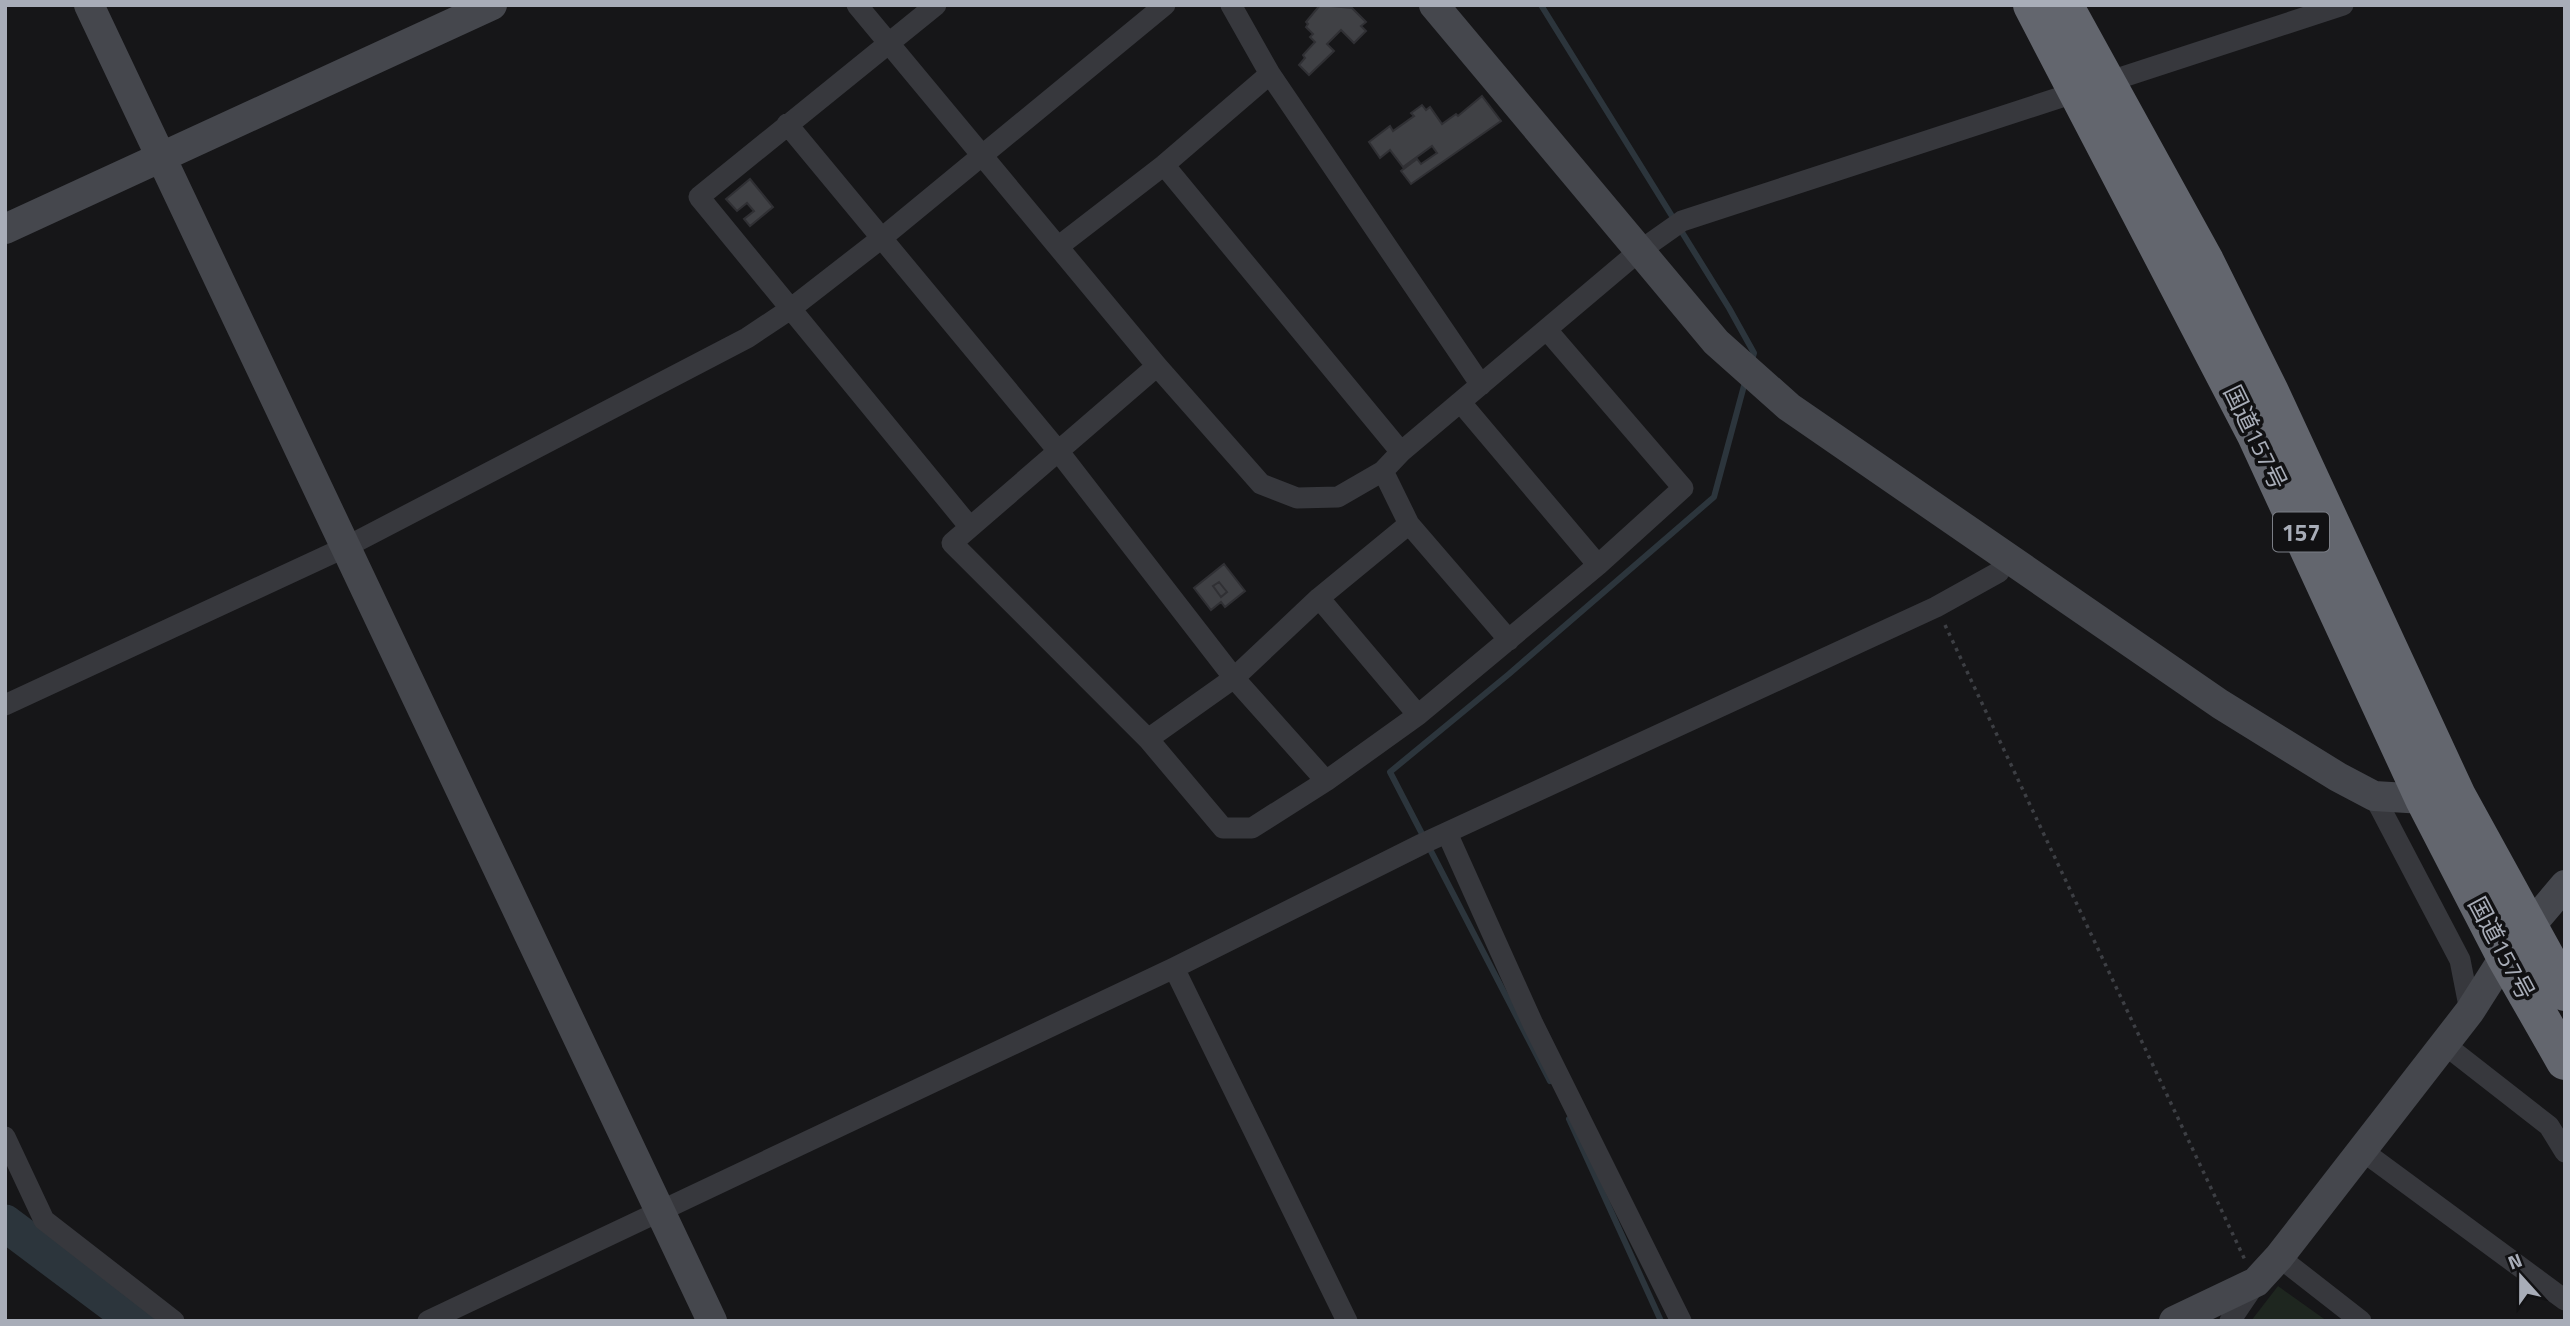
<svg xmlns="http://www.w3.org/2000/svg" width="2570" height="1326" font-family="'Titillium Web','Noto Sans JP',sans-serif">
  <style>
    .green { fill: #1e261f }
    .lines { fill: none; stroke-linecap: round; stroke-linejoin: round }
    .stream { stroke: #2c353c; stroke-width: 6 }
    .river { stroke: #2c353c; stroke-width: 37 }
    .building { fill: #404145; stroke: #303034; stroke-width: 2 }
    .path { stroke: #3d3f44; stroke-width: 3.5; stroke-dasharray: 3.5 5; stroke-linecap: butt }
    .street { stroke: #37383d; stroke-width: 21 }
    .secondary { stroke: #45474d; stroke-width: 30 }
    .highway { stroke: #63666e; stroke-width: 38 }
    .labels { text-anchor: middle; dominant-baseline: central; stroke-width: 7; stroke-linejoin: round; paint-order: stroke }
    .shield { fill: #111113; stroke: #7b7e86; stroke-width: 2 }
    .shield-label { font-size: 23px; font-weight: bold; fill: #a8adb8 }
    .street-label { font-size: 24px; fill: #a8adb8; stroke: #111113 }
  </style>
  <rect width="100%" height="100%" fill="#161618"/>
  <path class="green" d="M 2278,1286 L 2327,1321 L 2251,1321 Z"/>
  <g class="lines">
    <path class="stream" d="M 1541,5 L 1729,308 L 1754,353 L 1752,360
      M 1550,1081 L 1390,772 L 1509,674 L 1714,497 L 1745,382
      M 1569,1119 L 1661,1321"/>
    <path class="river" d="M 5,1223 L 136,1321"/>
  </g>
  <path class="building" d="M 1320,5 L 1352,8 L 1366,22 L 1361,26 L 1366,31 L 1354,43 L 1341,30 L 1327,44 L 1334,51 L 1309,75 L 1299,65 L 1305,58 L 1303,55 L 1315,42 L 1310,37 L 1313,34 L 1306,27 L 1308,24 L 1306,22 Z
    M 1482,96 L 1501,121 L 1411,184 L 1401,171 L 1417,159 L 1421,164 L 1437,153 L 1432,146 L 1403,167 L 1390,150 L 1380,158 L 1369,142 L 1390,126 L 1393,131 L 1414,116 L 1411,113 L 1422,105 L 1426,110 L 1430,107 L 1442,124 L 1456,114 L 1458,116 Z
    M 750,179 L 773,207 L 750,226 L 744,219 L 754,211 L 747,203 L 737,211 L 726,199 Z
    M 1224,564 L 1245,591 L 1225,607 L 1221,602 L 1211,610 L 1194,588 Z
    M 1219,582 L 1227,592 L 1221,597 L 1213,586 Z"/>
  <g class="lines">
    <path class="path" d="M 1945,625 L 2245,1260"/>
    <path class="street" d="M 857,5 L 1157,366 L 1261,484 L 1297,498 L 1338,497 L 1383,471 L 1401,452 L 1638,252 L 1682,221 L 2343,5
      M 936,5 L 699,197 L 969,526
      M 1231,5 L 1270,74 L 1481,385
      M 787,124 L 1059,452 L 1234,678 L 1326,781
      M 1164,165 L 1401,452
      M 1059,246 L 1164,165 L 1270,74
      M 1157,366 L 952,543 L 1148,739 L 1223,828 L 1252,828 L 1326,781 L 1418,715 L 1598,565 L 1683,488 L 1547,330
      M 1462,404 L 1598,565
      M 1383,471 L 1409,524 L 1509,640
      M 1319,598 L 1418,715
      M 5,705 L 348,546 L 747,338 L 789,310 L 883,237 L 1165,5
      M 1148,739 L 1234,678 L 1319,598 L 1409,524
      M 2374,796 L 2460,960 L 2470,1011
      M 1447,833 L 1533,1024 L 1681,1321
      M 1174,968 L 1347,1321
      M 2444,1044 L 2549,1126 L 2565,1152
      M 5,1137 L 44,1220 L 174,1321
      M 2360,1149 L 2565,1300
      M 2279,1257 L 2361,1321
      M 428,1321 L 1174,968 L 1422,844 L 1936,607 L 1999,572 L 2006,555
      M 2230,1321 L 2255,1284"/>
    <path class="secondary" d="M 89,5 L 712,1321
      M 1434,5 L 1716,342 L 1789,407 L 2220,704 L 2338,777 L 2374,796 L 2424,799
      M 5,229 L 492,5
      M 2174,1321 L 2256,1282 L 2279,1257 L 2470,1011 L 2505,956 L 2565,885"/>
    <path class="highway" d="M 2032,5 L 2256,435 L 2424,799 L 2505,956 L 2565,1061
      M 2064,5 L 2205,261 L 2270,392 L 2457,796 L 2565,992"/>
  </g>
  <g class="labels">
    <rect class="shield" x="2273" y="512.5" width="56" height="39" rx="5"/>
    <g class="shield-label">
      <text x="2301" y="532">157</text>
    </g>
    <g class="street-label">
      <text transform="translate(2256 437) rotate(64)">国道157号</text>
      <text transform="translate(2502 948) rotate(62)">国道157号</text>
    </g>
  </g>
  <rect width="2570" height="1326" fill="none" stroke="#a8adb8" stroke-width="14"/>
  <g transform="translate(2521 1277) rotate(339)" stroke="#111113" stroke-width="5" paint-order="stroke">
  <path d="M0-5L12 26L0 18L-12 26Z" fill="#a8adb8"/>
  <text y="-10" font-size="19" font-weight="bold" text-anchor="middle" fill="#a8adb8">N</text>
  </g>
</svg>
